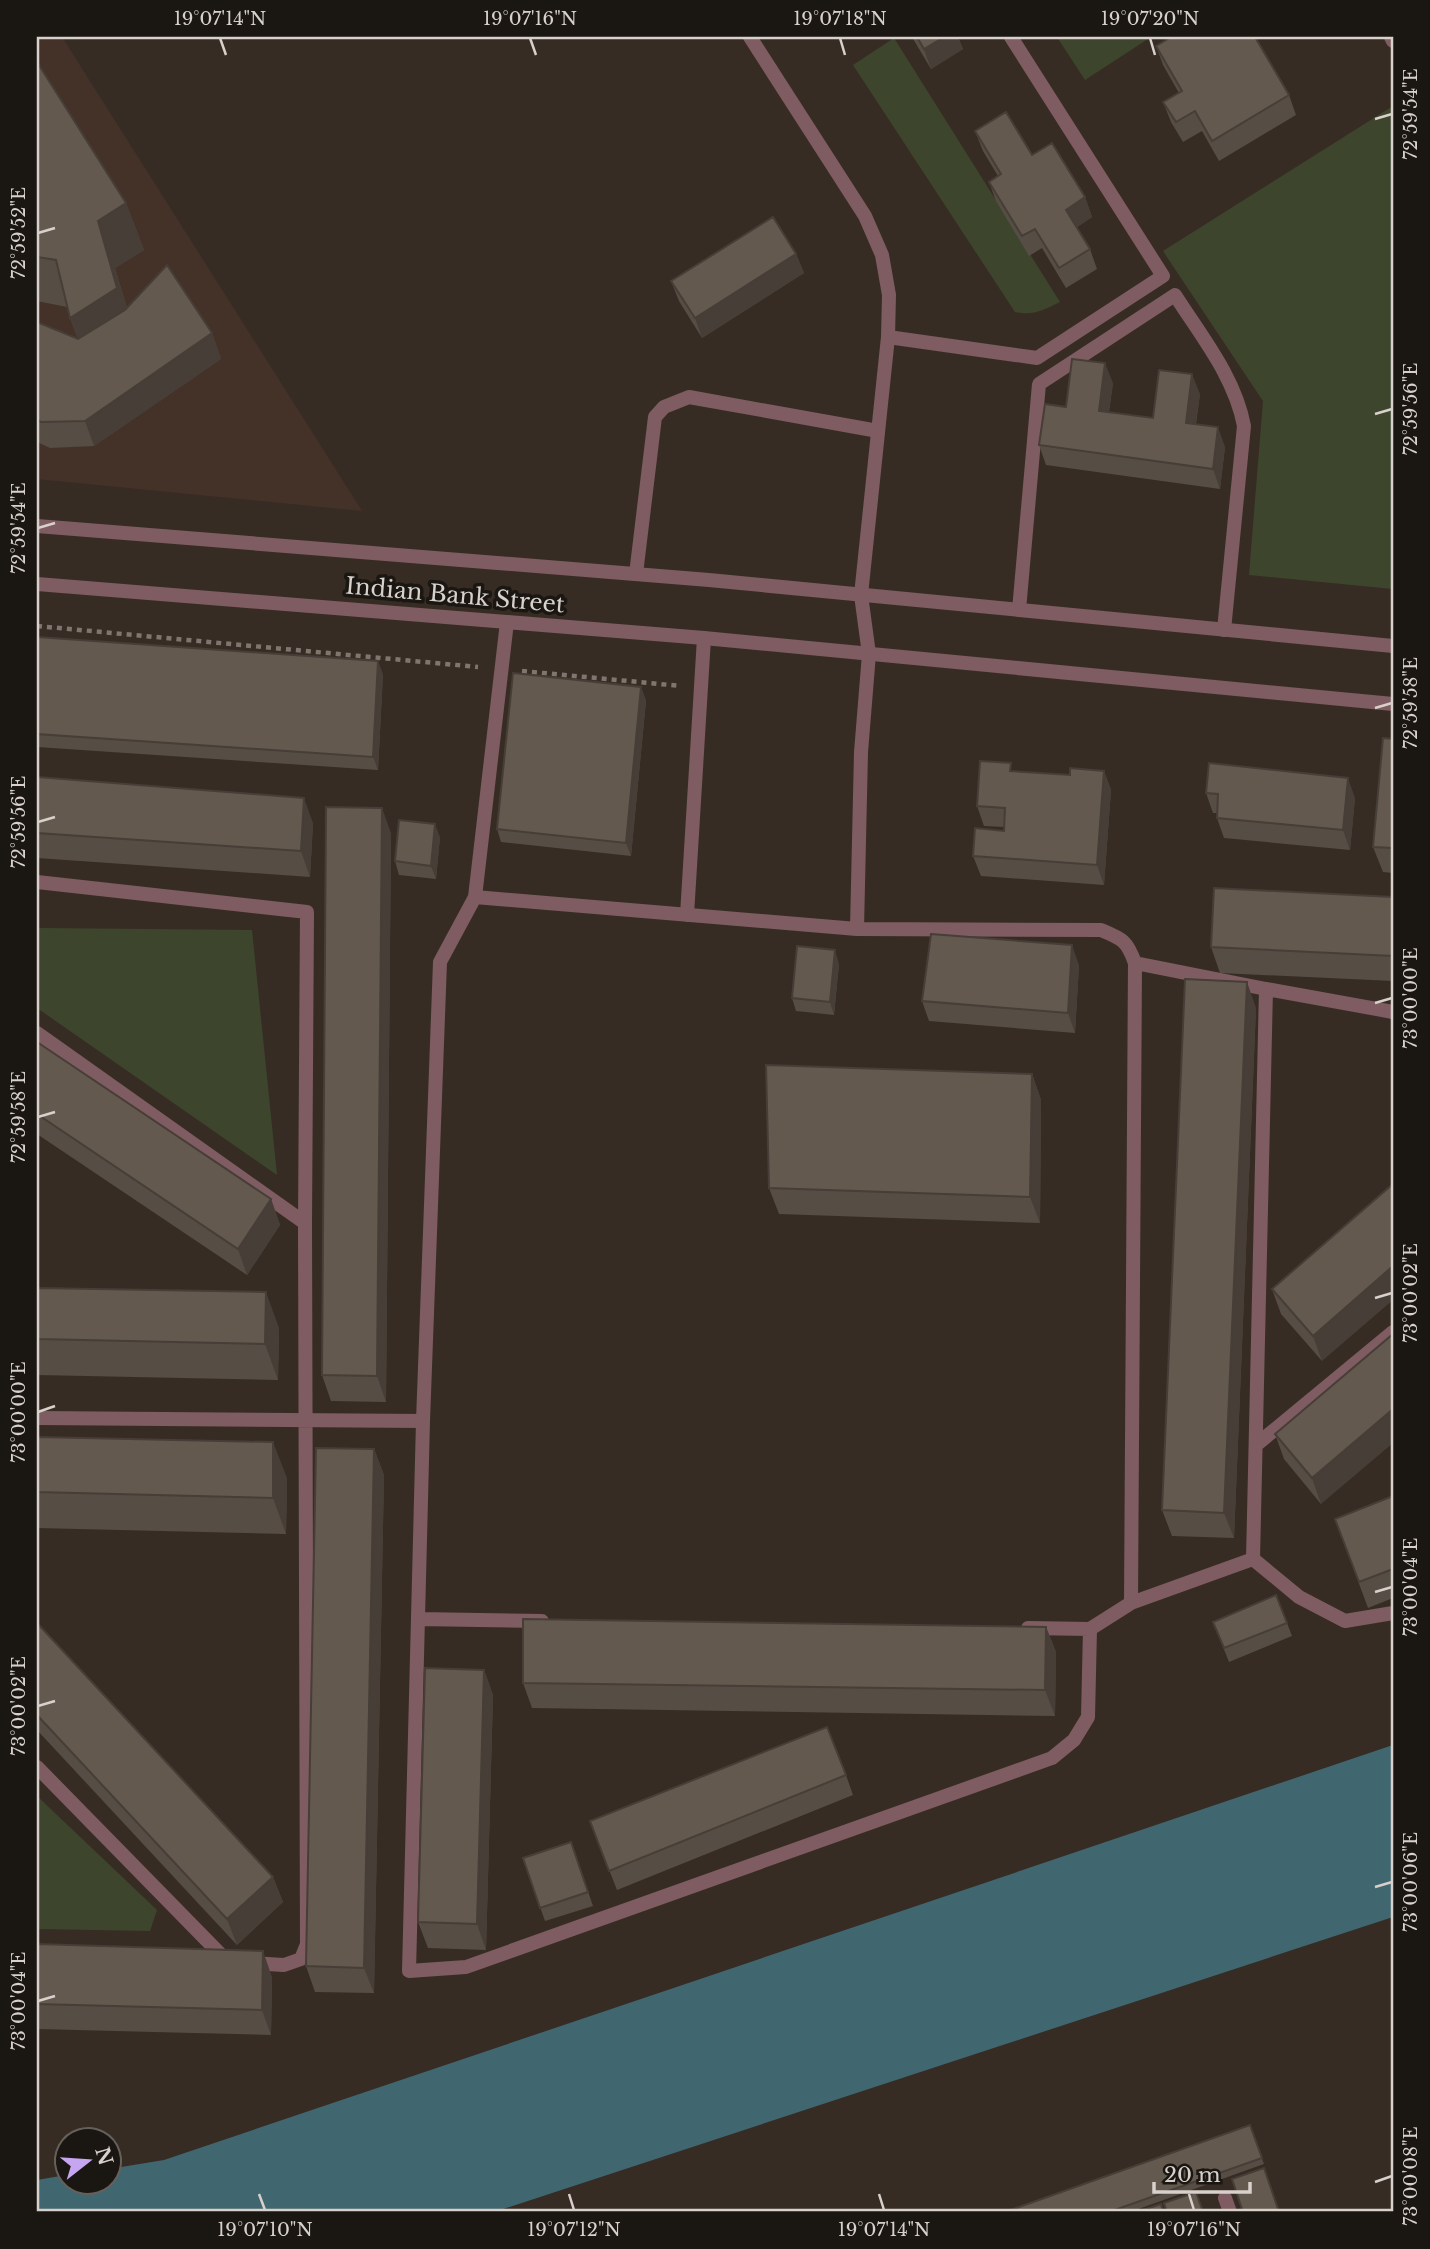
<svg xmlns="http://www.w3.org/2000/svg" width="1430" height="2249" font-family="'Libre Baskerville',serif">
  <style>
    .commercial { fill: #443229 }
    .green { fill: #3d462c }
    .water { fill: #406770 }
    .lines { fill: none; stroke-linecap: round; stroke-linejoin: round }
    .path { stroke: #7f766f; stroke-width: 4.5; stroke-dasharray: 5 5; stroke-linecap: butt }
    .service { stroke: #7f5c62; stroke-width: 14 }
    .minor { stroke: #7f5c62; stroke-width: 14 }
    .tertiary { stroke: #7f5c62; stroke-width: 14 }
    .wall { fill: #564d44 }
    .shaded-wall { fill: #463e37 }
    .building { fill: #64594f; stroke: #463e37; stroke-width: 2 }
    .ticks { fill: none; stroke: #d7d0cb; stroke-width: 2.5 }
    .labels { text-anchor: middle; dominant-baseline: central; stroke-width: 7; stroke-linejoin: round; paint-order: stroke }
    .street-label { font-size: 23px; fill: #d7d0cb; stroke: #1a1612 }
    .neatline { fill: none; stroke: #d7d0cb; stroke-width: 2.5 }
    .ticks-label { font-size: 18px; text-anchor: middle; fill: #d7d0cb }
  </style>
  <rect width="100%" height="100%" fill="#372c24"/>
  <path class="commercial" d="M 37,37 L 62,37 L 362,511 L 37,479 Z"/>
  <path class="green" d="M 1057,37 L 1151,37 L 1085,80 Z
    M 894,38 L 1060,302 C 1044,310 1033,316 1015,312 L 853,65 Z
    M 1393,106 L 1393,589 L 1249,575 L 1263,401 L 1163,251 Z
    M 37,928 L 252,930 L 277,1175 L 37,1008 Z
    M 37,1796 L 157,1910 L 150,1931 L 37,1929 Z"/>
  <path class="water" d="M 1393,1745 L 1393,1917 L 494,2212 L 37,2212 L 37,2180 L 66,2175 L 66,2182 L 108,2182 L 109,2169 L 164,2160 Z"/>
  <g class="lines">
    <path class="path" d="M 37,626 L 478,667
      M 522,671 L 681,686"/>
    <path class="service" d="M 888,337 L 1037,358 L 1163,276 L 1011,37
      M 1019,610 L 1039,384 L 1175,295 C 1201,336 1235,377 1244,426 L 1224,630
      M 1225,2198 L 1230,2212"/>
    <path class="minor" d="M 750,37 L 865,216 L 882,255 L 889,295 L 888,337 L 861,595 L 869,654 L 861,752 L 857,929
      M 1391,37 L 1393,41
      M 636,574 L 655,417 L 664,407 L 689,397 L 878,431
      M 507,622 L 475,897 L 440,962 L 423,1421 L 409,1971 L 466,1967 L 1052,1758 L 1074,1740 L 1088,1717 L 1090,1629
      M 37,882 L 307,912 L 305,1223 L 307,1944 L 301,1959 L 284,1965 L 248,1963
      M 475,897 L 857,929 L 1101,930 C 1123,939 1127,941 1135,963 L 1131,1603
      M 687,915 L 704,638
      M 1135,963 L 1266,989 L 1253,1559
      M 1266,989 L 1393,1012
      M 37,1033 L 305,1223
      M 37,1418 L 423,1421
      M 1256,1445 L 1393,1332
      M 1253,1559 L 1299,1597 L 1345,1621 L 1393,1613
      M 418,1619 L 542,1621
      M 1028,1628 L 1090,1629 L 1131,1603 L 1253,1559
      M 37,1767 L 227,1961"/>
    <path class="tertiary" d="M 37,526 L 709,580 L 1393,646
      M 37,584 L 704,638 L 1393,704"/>
  </g>
  <path class="wall" d="M 912,37 L 958,37 L 963,49 L 931,69 Z
    M 1156,46 L 1289,95 L 1296,115 L 1219,161 L 1202,131 L 1183,142 L 1171,122 L 1163,102 L 1179,93 L 1163,65 Z
    M 37,62 L 126,203 L 144,250 L 115,268 L 127,308 L 212,333 L 221,359 L 94,446 L 50,448 L 37,442 L 37,322 L 78,339 L 70,318 L 67,307 L 37,301 Z
    M 975,131 L 1032,155 L 1085,197 L 1092,217 L 1077,227 L 1090,249 L 1097,269 L 1066,288 L 1042,248 L 1029,256 L 996,201 L 989,182 L 998,176 L 983,151 Z
    M 796,254 L 804,273 L 702,338 L 679,301 L 671,281 Z
    M 1113,383 L 1109,412 L 1153,418 L 1200,394 L 1196,424 L 1225,447 L 1220,489 L 1046,465 L 1039,445 L 1066,407 Z
    M 37,637 L 383,674 L 378,770 L 37,747 Z
    M 641,687 L 646,701 L 631,856 L 501,842 L 497,829 Z
    M 1393,739 L 1393,873 L 1383,872 L 1373,847 Z
    M 1014,771 L 1070,775 L 1104,771 L 1111,790 L 1104,885 L 981,876 L 973,856 L 1004,831 L 1004,827 L 984,826 L 977,806 Z
    M 37,777 L 313,823 L 310,877 L 37,858 Z
    M 1206,793 L 1355,798 L 1350,850 L 1224,838 L 1217,818 L 1217,813 L 1213,813 Z
    M 391,833 L 386,1402 L 331,1401 L 322,1375 Z
    M 440,837 L 436,879 L 399,875 L 395,861 Z
    M 1393,897 L 1393,981 L 1220,973 L 1211,947 Z
    M 839,964 L 834,1015 L 796,1011 L 792,998 Z
    M 1079,965 L 1075,1033 L 929,1021 L 922,1001 Z
    M 1256,1008 L 1234,1538 L 1172,1536 L 1162,1510 Z
    M 37,1042 L 271,1199 L 280,1225 L 247,1275 L 37,1134 Z
    M 1032,1074 L 1041,1100 L 1040,1223 L 779,1214 L 769,1188 Z
    M 1393,1184 L 1322,1361 L 1281,1314 L 1272,1289 Z
    M 37,1288 L 279,1328 L 278,1380 L 37,1375 Z
    M 1393,1334 L 1321,1504 L 1284,1459 L 1275,1434 Z
    M 37,1437 L 287,1478 L 286,1534 L 37,1528 Z
    M 374,1449 L 384,1475 L 374,1993 L 315,1992 L 306,1966 Z
    M 1393,1496 L 1393,1598 L 1368,1608 L 1335,1519 Z
    M 1213,1622 L 1287,1623 L 1292,1636 L 1229,1662 Z
    M 37,1623 L 273,1877 L 283,1902 L 237,1945 L 37,1730 Z
    M 1046,1627 L 1056,1652 L 1055,1716 L 532,1708 L 523,1683 Z
    M 484,1670 L 493,1695 L 486,1950 L 428,1948 L 418,1922 Z
    M 846,1775 L 853,1795 L 617,1890 L 590,1821 Z
    M 571,1842 L 593,1906 L 545,1921 L 523,1858 Z
    M 37,1944 L 272,1977 L 271,2035 L 37,2029 Z
    M 1250,2125 L 1264,2164 L 1130,2212 L 1005,2212 Z"/>
  <path class="shaded-wall" d="M 944,37 L 958,37 L 963,49 L 931,69 L 924,49 Z
    M 1085,197 L 1092,217 L 1073,229 L 1066,210 Z
    M 126,203 L 144,250 L 115,268 L 135,335 L 87,365 L 70,318 L 98,221 Z
    M 796,254 L 804,273 L 702,338 L 695,318 Z
    M 212,333 L 221,359 L 94,446 L 85,421 Z
    M 1105,363 L 1113,383 L 1106,430 L 1099,411 Z
    M 1192,374 L 1200,394 L 1193,442 L 1186,423 Z
    M 1218,427 L 1225,447 L 1220,489 L 1213,469 Z
    M 378,661 L 383,674 L 378,770 L 373,757 Z
    M 641,687 L 646,701 L 631,856 L 626,843 Z
    M 1104,771 L 1111,790 L 1104,885 L 1097,865 Z
    M 1348,778 L 1355,798 L 1350,850 L 1343,830 Z
    M 304,798 L 313,823 L 310,877 L 301,851 Z
    M 382,808 L 391,833 L 386,1402 L 377,1376 Z
    M 435,824 L 440,837 L 436,879 L 431,866 Z
    M 1072,945 L 1079,965 L 1075,1033 L 1068,1013 Z
    M 835,950 L 839,964 L 834,1015 L 830,1002 Z
    M 1247,982 L 1256,1008 L 1234,1538 L 1224,1513 Z
    M 1032,1074 L 1041,1100 L 1040,1223 L 1030,1197 Z
    M 271,1199 L 280,1225 L 247,1275 L 238,1249 Z
    M 1393,1266 L 1393,1300 L 1322,1361 L 1313,1336 Z
    M 266,1292 L 279,1328 L 278,1380 L 265,1344 Z
    M 1393,1409 L 1393,1443 L 1321,1504 L 1312,1478 Z
    M 273,1442 L 287,1478 L 286,1534 L 273,1498 Z
    M 374,1449 L 384,1475 L 374,1993 L 364,1968 Z
    M 1046,1627 L 1056,1652 L 1055,1716 L 1045,1690 Z
    M 484,1670 L 493,1695 L 486,1950 L 477,1924 Z
    M 273,1877 L 283,1902 L 237,1945 L 227,1919 Z
    M 263,1951 L 272,1977 L 271,2035 L 262,2010 Z"/>
  <path class="building" d="M 917,37 L 944,37 L 924,49 Z
    M 1171,37 L 1255,37 L 1289,95 L 1212,141 L 1195,111 L 1176,122 L 1163,102 L 1182,91 L 1156,46 Z
    M 37,62 L 126,203 L 98,221 L 117,288 L 70,318 L 56,260 L 37,257 Z
    M 1006,112 L 1032,155 L 1052,143 L 1085,197 L 1066,210 L 1090,249 L 1059,268 L 1035,229 L 1022,236 L 989,182 L 1001,174 L 975,131 Z
    M 773,217 L 796,254 L 695,318 L 671,281 Z
    M 167,265 L 212,333 L 85,421 L 41,422 L 37,420 L 37,322 L 78,339 L 125,310 Z
    M 1072,359 L 1105,363 L 1099,411 L 1153,418 L 1159,370 L 1192,374 L 1186,423 L 1218,427 L 1213,469 L 1039,445 L 1045,404 L 1066,407 Z
    M 37,637 L 378,661 L 373,757 L 37,734 Z
    M 513,673 L 641,687 L 626,843 L 497,829 Z
    M 1383,738 L 1393,739 L 1393,848 L 1373,847 Z
    M 980,761 L 1011,763 L 1010,771 L 1070,775 L 1070,768 L 1104,771 L 1097,865 L 973,856 L 975,828 L 1004,831 L 1005,808 L 977,806 Z
    M 1209,763 L 1348,778 L 1343,830 L 1217,818 L 1218,794 L 1206,793 Z
    M 37,777 L 304,798 L 301,851 L 37,833 Z
    M 326,807 L 382,808 L 377,1376 L 322,1375 Z
    M 399,820 L 435,824 L 431,866 L 395,861 Z
    M 1214,888 L 1393,897 L 1393,956 L 1211,947 Z
    M 931,934 L 1072,945 L 1068,1013 L 922,1001 Z
    M 797,946 L 835,950 L 830,1002 L 792,998 Z
    M 1185,979 L 1247,982 L 1224,1513 L 1162,1510 Z
    M 37,1042 L 271,1199 L 238,1249 L 37,1114 Z
    M 766,1065 L 1032,1074 L 1030,1197 L 769,1188 Z
    M 1393,1184 L 1393,1266 L 1313,1336 L 1272,1289 Z
    M 37,1288 L 266,1292 L 265,1344 L 37,1339 Z
    M 1393,1334 L 1393,1409 L 1312,1478 L 1275,1434 Z
    M 37,1437 L 273,1442 L 273,1498 L 37,1492 Z
    M 316,1448 L 374,1449 L 364,1968 L 306,1966 Z
    M 1393,1496 L 1393,1569 L 1359,1582 L 1335,1519 Z
    M 1276,1595 L 1287,1623 L 1224,1648 L 1213,1622 Z
    M 523,1619 L 1046,1627 L 1045,1690 L 523,1683 Z
    M 37,1623 L 273,1877 L 227,1919 L 37,1715 Z
    M 425,1668 L 484,1670 L 477,1924 L 418,1922 Z
    M 827,1727 L 846,1775 L 609,1871 L 590,1821 Z
    M 571,1842 L 588,1892 L 540,1908 L 523,1858 Z
    M 37,1944 L 263,1951 L 262,2010 L 37,2004 Z
    M 1250,2125 L 1262,2158 L 1109,2212 L 1005,2212 Z
    M 1264,2168 L 1279,2212 L 1243,2212 L 1232,2179 Z
    M 1196,2192 L 1203,2212 L 1167,2212 L 1164,2203 Z
    M 1161,2204 L 1163,2212 L 1137,2212 Z"/>
  <path class="ticks" d="M 220,38 L 226,55M 530,38 L 536,55M 840,38 L 845,55M 1150,38 L 1155,55M 1375,119 L 1392,114M 38,233 L 55,228M 1375,414 L 1392,409M 38,528 L 55,523M 1375,708 L 1392,703M 38,822 L 55,817M 1375,1003 L 1392,998M 38,1117 L 55,1112M 1375,1298 L 1392,1293M 38,1412 L 55,1406M 1375,1592 L 1392,1587M 38,1706 L 55,1701M 1375,1887 L 1392,1882M 38,2001 L 55,1996M 1375,2182 L 1392,2176M 259,2194 L 265,2210M 569,2194 L 574,2210M 879,2194 L 884,2210M 1189,2194 L 1194,2210"/>
  <g class="labels">
    <g class="street-label">
      <text transform="translate(455 595) rotate(5)">Indian Bank Street</text>
    </g>
  </g>
  <rect width="1430" height="2249" fill="none" stroke="#1a1612" stroke-width="77"/>
  <g transform="translate(88 2161) rotate(73)"><circle r="33" fill="#1a1612" stroke="#66605c" stroke-width="2"/>
  <path d="M0-5L12 26L0 18L-12 26Z" fill="#c6a6f0"/>
  <text y="-10" font-size="19" font-weight="bold" text-anchor="middle" fill="#d7d0cb">N</text>
  </g>
  <path d="M1154 2182v10h96v-10" fill="none" stroke="#d7d0cb" stroke-width="3.5"/>
  <text x="1164" y="2182" font-size="21" fill="#d7d0cb" stroke="#1a1612" stroke-width="5" paint-order="stroke">20 m</text>
  <rect x="38" y="38" width="1354" height="2172" class="neatline"/>
  <g class="ticks-label">
    <text x="220" y="25">19°07'14"N</text>
    <text x="530" y="25">19°07'16"N</text>
    <text x="840" y="25">19°07'18"N</text>
    <text x="1150" y="25">19°07'20"N</text>
    <text transform="translate(1411 114) rotate(-90)" y="6">72°59'54"E</text>
    <text transform="translate(19 233) rotate(-90)" y="6">72°59'52"E</text>
    <text transform="translate(1411 409) rotate(-90)" y="6">72°59'56"E</text>
    <text transform="translate(19 528) rotate(-90)" y="6">72°59'54"E</text>
    <text transform="translate(1411 703) rotate(-90)" y="6">72°59'58"E</text>
    <text transform="translate(19 822) rotate(-90)" y="6">72°59'56"E</text>
    <text transform="translate(1411 998) rotate(-90)" y="6">73°00'00"E</text>
    <text transform="translate(19 1117) rotate(-90)" y="6">72°59'58"E</text>
    <text transform="translate(1411 1293) rotate(-90)" y="6">73°00'02"E</text>
    <text transform="translate(19 1412) rotate(-90)" y="6">73°00'00"E</text>
    <text transform="translate(1411 1587) rotate(-90)" y="6">73°00'04"E</text>
    <text transform="translate(19 1706) rotate(-90)" y="6">73°00'02"E</text>
    <text transform="translate(1411 1882) rotate(-90)" y="6">73°00'06"E</text>
    <text transform="translate(19 2001) rotate(-90)" y="6">73°00'04"E</text>
    <text transform="translate(1411 2176) rotate(-90)" y="6">73°00'08"E</text>
    <text x="265" y="2236">19°07'10"N</text>
    <text x="574" y="2236">19°07'12"N</text>
    <text x="884" y="2236">19°07'14"N</text>
    <text x="1194" y="2236">19°07'16"N</text>
  </g>
</svg>
